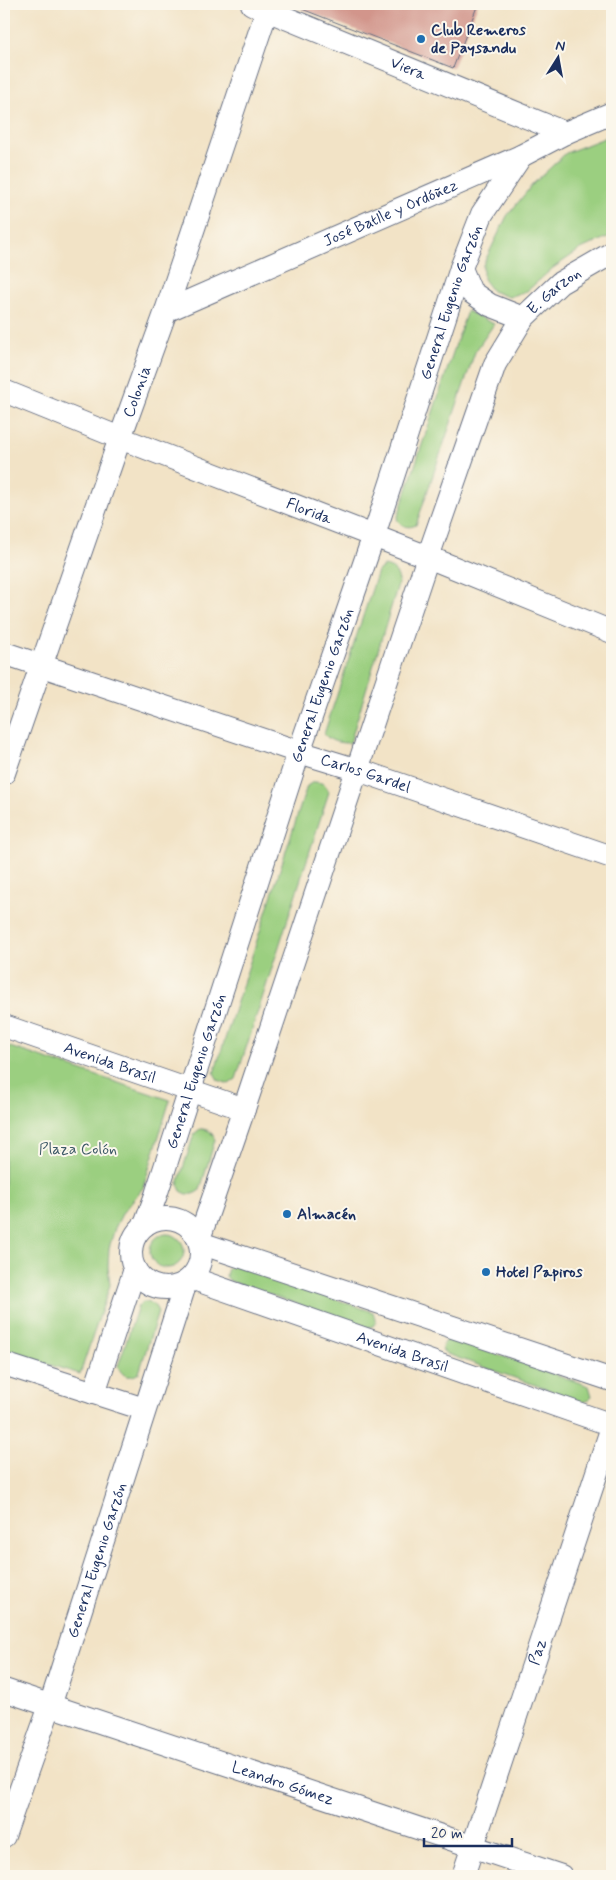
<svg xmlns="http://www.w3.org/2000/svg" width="616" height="1880" font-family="Mynerve,sans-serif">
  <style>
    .green { fill: #9bcf80; stroke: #5b7f6f }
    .building { fill: #d2958b }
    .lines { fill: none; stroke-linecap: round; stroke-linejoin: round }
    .minor-casing { stroke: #666e82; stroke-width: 24 }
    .minor { stroke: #fff; stroke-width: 22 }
    .poi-dot { fill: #1f6fb2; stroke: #fbf7ec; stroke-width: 2 }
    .labels { text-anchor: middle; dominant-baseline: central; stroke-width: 4; stroke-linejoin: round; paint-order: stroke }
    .poi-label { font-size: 16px; font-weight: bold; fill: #1b2f5e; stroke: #fbf7ec; text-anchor: start }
    .street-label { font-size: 16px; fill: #1b2f5e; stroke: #fbf7ec }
    .park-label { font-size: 16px; fill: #3b5766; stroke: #fbf7ec }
  </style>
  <rect width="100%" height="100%" fill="#fbf7ec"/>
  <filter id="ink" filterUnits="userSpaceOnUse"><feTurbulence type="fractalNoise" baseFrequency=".02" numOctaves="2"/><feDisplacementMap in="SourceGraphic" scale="10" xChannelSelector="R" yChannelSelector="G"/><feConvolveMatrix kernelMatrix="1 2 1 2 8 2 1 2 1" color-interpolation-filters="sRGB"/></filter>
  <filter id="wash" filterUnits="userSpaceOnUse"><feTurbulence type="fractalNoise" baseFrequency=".0096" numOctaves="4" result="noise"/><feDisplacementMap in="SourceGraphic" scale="20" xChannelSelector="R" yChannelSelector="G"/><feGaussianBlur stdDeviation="1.12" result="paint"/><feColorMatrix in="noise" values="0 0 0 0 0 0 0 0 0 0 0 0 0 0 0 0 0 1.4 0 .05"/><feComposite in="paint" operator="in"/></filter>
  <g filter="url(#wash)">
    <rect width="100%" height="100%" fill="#f2e3c6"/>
    <path class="green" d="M 612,135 L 612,235 L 581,249 L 553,268 L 527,291 L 509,297 L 492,291 L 483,279 L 483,265 L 507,216 L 533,184 L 566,153 Z
      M 467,311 L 494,324 L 475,352 L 416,525 C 408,529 401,526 397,519 Z
      M 384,566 C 394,568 397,571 399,581 L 350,743 C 339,743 331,742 324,734 L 378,571 Z
      M 313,782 C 322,782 326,784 329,792 L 236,1079 L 229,1084 L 218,1080 L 214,1073 L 307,786 Z
      M 4,1045 L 170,1100 L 143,1188 L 123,1212 L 115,1228 L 109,1248 L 108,1267 L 110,1285 L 80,1374 L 4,1351 Z
      M 200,1129 C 209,1129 212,1132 215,1140 L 200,1190 C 193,1195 189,1196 181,1191 L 178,1184 L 194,1134 Z
      M150 1251a17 17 0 1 1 34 0a17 17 0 1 1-34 0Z
      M 235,1265 L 373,1312 L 376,1322 L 373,1326 L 367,1328 L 230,1281 L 226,1276 C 227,1270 228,1267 235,1265 Z
      M 143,1302 C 151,1302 155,1304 158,1312 L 139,1373 C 130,1379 122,1377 118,1366 L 138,1306 Z
      M 451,1338 L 589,1386 L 592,1396 L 589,1400 L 583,1402 L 447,1354 L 442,1350 C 443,1343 445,1341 451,1338 Z"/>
    <g id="blocks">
      <path class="building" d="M 304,4 L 478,4 L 453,68 L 302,9 Z"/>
    </g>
  </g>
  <g filter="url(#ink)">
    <use href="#blocks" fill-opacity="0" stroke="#666e82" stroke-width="1"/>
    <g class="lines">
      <g class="minor-casing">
        <g id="minor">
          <path id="s1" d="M 252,4 L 565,133"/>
          <path d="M 461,268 L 471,292 L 490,305 L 523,318"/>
          <path id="s2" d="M 166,311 L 521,156 L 565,133 L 612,113"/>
          <path id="s3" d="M 4,391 L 120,438 L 428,557 L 612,632"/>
          <path id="s4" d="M 4,653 L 299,752 L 358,770 L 612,857"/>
          <path id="s5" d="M 4,773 L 120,438 L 166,311 L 267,10"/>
          <path id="s6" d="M 4,1026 L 244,1109"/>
          <circle cx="166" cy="1253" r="35"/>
          <path id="s7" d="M 145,1225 L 156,1195 L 299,752 L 374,535 L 461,268 L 482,214 L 521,156"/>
          <path id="s8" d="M 199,1239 L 244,1109 L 428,557 L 495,364 L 523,318 L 560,283 L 612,253"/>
          <path d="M 200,1243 L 612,1380"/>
          <path id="s9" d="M 191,1278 L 612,1425"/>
          <path d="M 4,1364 L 144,1409"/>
          <path d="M 94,1393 L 135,1269"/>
          <path id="s10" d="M 4,1690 L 561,1876"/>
          <path id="s11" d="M 4,1836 L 50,1706 L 186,1282"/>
          <path id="s12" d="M 463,1876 L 612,1427"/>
        </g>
      </g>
      <use href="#minor" class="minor"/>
    </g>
  </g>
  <g class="poi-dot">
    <circle cx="421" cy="39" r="5"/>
    <circle cx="287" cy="1214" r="5"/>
    <circle cx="486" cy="1272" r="5"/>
  </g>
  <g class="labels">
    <g class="poi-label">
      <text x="431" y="30">Club Remeros<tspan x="431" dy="18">de Paysandu</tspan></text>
      <text x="297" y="1214">Almacén</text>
      <text x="496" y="1272">Hotel Papiros</text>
    </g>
    <g class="street-label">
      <text stroke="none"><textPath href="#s1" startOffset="169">Viera</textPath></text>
      <text stroke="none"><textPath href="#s2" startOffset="245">José Batlle y Ordóñez</textPath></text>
      <text stroke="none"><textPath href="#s8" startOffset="1019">E. Garzon</textPath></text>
      <text stroke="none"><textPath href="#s7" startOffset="972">General Eugenio Garzón</textPath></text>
      <text stroke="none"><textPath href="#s5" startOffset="404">Colonia</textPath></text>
      <text stroke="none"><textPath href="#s3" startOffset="328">Florida</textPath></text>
      <text stroke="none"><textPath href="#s7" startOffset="568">General Eugenio Garzón</textPath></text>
      <text stroke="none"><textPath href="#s4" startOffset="381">Carlos Gardel</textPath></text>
      <text stroke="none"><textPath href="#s6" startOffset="112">Avenida Brasil</textPath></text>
      <text stroke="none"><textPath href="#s7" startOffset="162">General Eugenio Garzón</textPath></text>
      <text stroke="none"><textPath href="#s9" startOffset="224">Avenida Brasil</textPath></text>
      <text stroke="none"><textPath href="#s11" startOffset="291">General Eugenio Garzón</textPath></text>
      <text stroke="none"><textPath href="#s12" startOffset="236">Paz</textPath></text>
      <text stroke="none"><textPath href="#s10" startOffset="294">Leandro Gómez</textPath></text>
    </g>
    <g class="park-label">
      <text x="78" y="1149">Plaza Colón</text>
    </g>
  </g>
  <rect width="616" height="1880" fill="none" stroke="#fbf7ec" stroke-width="20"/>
  <g transform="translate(558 58) rotate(11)" stroke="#fbf7ec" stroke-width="4" paint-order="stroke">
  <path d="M0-4L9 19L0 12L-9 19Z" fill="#1b2f5e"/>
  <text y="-8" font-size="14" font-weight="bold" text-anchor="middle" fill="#1b2f5e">N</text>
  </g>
  <path d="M424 1838v8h88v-8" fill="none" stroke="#1b2f5e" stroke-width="2.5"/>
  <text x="431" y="1838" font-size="15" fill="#1b2f5e" stroke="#fbf7ec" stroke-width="4" paint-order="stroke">20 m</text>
</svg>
